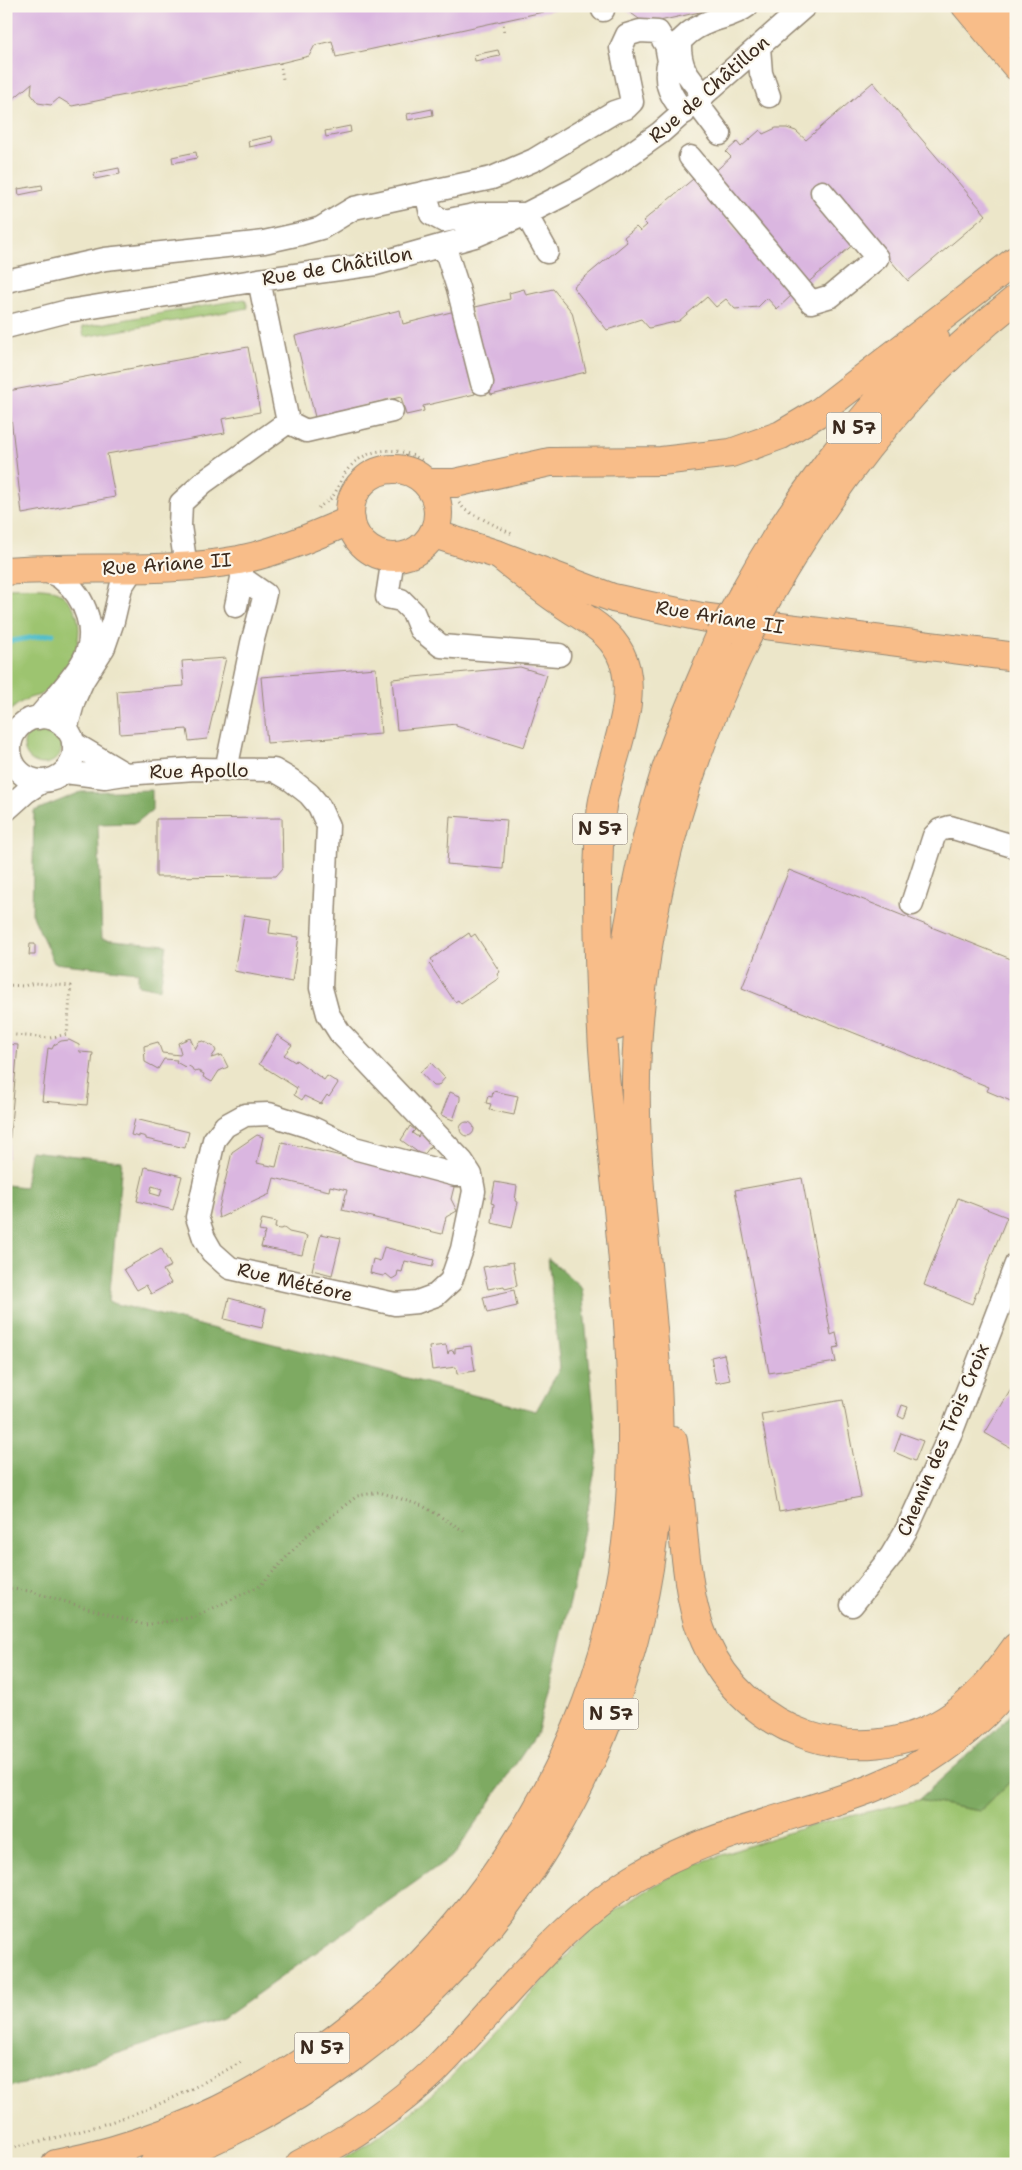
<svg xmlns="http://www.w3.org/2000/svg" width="1022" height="2170" font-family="'Shantell Sans',sans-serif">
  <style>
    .green { fill: #9dc46f; stroke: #6c7746 }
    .forest { fill: #7eaa62; stroke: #5c6a40 }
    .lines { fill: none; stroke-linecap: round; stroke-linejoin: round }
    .stream { stroke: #51becb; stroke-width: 5 }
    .building { fill: #dab6e0; fill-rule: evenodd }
    .minor-casing { stroke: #948874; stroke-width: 25 }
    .major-casing { stroke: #948874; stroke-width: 30 }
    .highway-casing { stroke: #948874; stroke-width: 30 }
    .path { stroke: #948874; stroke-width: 3; stroke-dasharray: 1 4; stroke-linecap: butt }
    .minor { stroke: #fff; stroke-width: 22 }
    .major { stroke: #f8bd89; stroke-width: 28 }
    .highway { stroke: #f8bd89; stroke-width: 28 }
    .highway-bridge-casing { stroke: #948874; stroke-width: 30; stroke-linecap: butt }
    .highway-bridge { stroke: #f8bd89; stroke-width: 28 }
    .labels { text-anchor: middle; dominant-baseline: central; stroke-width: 4.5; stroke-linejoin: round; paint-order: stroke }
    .shield { fill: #fbf7ec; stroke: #75685c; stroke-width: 1 }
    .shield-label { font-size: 18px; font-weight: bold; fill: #3b2a1e }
    .street-label { font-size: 19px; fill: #3b2a1e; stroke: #fbf7ec }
  </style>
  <rect width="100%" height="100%" fill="#fbf7ec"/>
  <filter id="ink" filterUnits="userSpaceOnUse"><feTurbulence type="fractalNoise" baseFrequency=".02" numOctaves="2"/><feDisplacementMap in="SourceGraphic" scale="10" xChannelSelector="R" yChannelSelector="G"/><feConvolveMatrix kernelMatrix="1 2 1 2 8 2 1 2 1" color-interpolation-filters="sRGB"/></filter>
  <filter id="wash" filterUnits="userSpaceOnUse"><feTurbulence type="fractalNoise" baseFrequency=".0096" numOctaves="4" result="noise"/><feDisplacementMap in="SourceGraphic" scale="20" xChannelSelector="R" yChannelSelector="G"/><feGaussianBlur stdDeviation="1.12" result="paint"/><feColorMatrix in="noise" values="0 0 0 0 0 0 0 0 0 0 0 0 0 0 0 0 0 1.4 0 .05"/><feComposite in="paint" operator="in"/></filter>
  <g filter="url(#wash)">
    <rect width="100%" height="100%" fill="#ece6c9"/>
    <path class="green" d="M 245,299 L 248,308 L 84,337 L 82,327 Z
      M 6,588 C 18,588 47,586 56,591 C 96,613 77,666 49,689 C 39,698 34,695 25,700 C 18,703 13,709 6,713 Z
      M24 745a19 19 0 1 1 38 0a19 19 0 1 1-38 0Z
      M 1016,1776 L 1016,2164 L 334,2164 L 368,2144 L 407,2116 L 450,2078 L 602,1919 L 648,1889 L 695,1864 L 805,1827 L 918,1800 L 980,1811 Z"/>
    <path class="forest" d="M 152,790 L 152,810 L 136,823 L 98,824 L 102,939 L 167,945 L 160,989 L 138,985 L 138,972 L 54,963 L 32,914 L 34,811 L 81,792 Z
      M 30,1151 L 122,1161 L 109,1302 L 536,1411 L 560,1368 L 548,1258 L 582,1288 L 598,1453 L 573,1590 L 538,1731 L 455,1854 L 222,2019 L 24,2084 L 6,2087 L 6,1185 L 25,1187 Z
      M 1016,1708 L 1016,1776 L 980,1811 L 918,1800 L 995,1731 Z"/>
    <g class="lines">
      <path class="stream" d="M 6,642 L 53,634"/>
    </g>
    <g id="blocks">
      <path class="building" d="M 19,6 L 566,6 L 566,7 L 336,57 L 332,41 L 315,45 L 309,56 L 280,63 L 72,106 L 59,98 L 51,105 L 38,103 L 31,94 L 32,83 L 6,105 L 6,61 L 10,58 L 6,58 L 6,10 Z
        M 621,6 L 721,6 L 722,7 L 646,24 Z
        M 498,50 L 500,56 L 475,61 L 474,55 Z
        M 873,82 L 986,215 L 908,281 L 822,180 L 810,190 L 855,243 L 805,285 L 710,176 L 731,157 L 726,152 L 737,142 L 741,147 L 760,130 L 763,134 L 776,128 L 787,128 L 796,131 L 806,140 Z
        M 432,109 L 433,115 L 408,120 L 407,114 Z
        M 350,126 L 351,132 L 326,137 L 325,131 Z
        M 272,136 L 273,142 L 249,147 L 248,141 Z
        M 196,152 L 197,158 L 173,163 L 172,157 Z
        M 119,168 L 120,174 L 95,179 L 94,173 Z
        M 693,179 L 792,295 L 777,309 L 767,298 L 758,307 L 735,309 L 726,299 L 716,307 L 707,297 L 679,321 L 649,328 L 641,319 L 607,330 L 573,287 L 627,242 L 624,237 L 636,227 L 640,231 L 647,225 L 643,221 Z
        M 42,185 L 43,190 L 19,195 L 18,189 Z
        M 524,289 L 526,295 L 553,289 L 572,312 L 586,372 L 491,395 L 471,308 L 510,299 L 509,293 Z
        M 400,310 L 403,324 L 455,311 L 475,394 L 423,406 L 424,411 L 406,415 L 401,397 L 315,417 L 295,336 Z
        M 248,347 L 260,412 L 222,419 L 225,433 L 107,454 L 115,497 L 22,514 L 8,391 Z
        M 226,658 L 207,739 L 189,741 L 187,729 L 120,734 L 117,691 L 184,686 L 182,661 Z
        M 520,667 L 547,675 L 524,747 L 456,726 L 456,724 L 397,730 L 392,679 Z
        M 376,668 L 381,734 L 267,743 L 261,677 Z
        M 450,816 L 507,820 L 503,869 L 447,864 Z
        M 282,818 L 283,868 L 276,876 L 156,877 L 156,819 Z
        M 789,870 L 1016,961 L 1016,1094 L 1013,1102 L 987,1091 L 989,1087 L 742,988 Z
        M 244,915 L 271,919 L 269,933 L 299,937 L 292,982 L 234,971 Z
        M 469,933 L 471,937 L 475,934 L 500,972 L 497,974 L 499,978 L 461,1004 L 458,1000 L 455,1002 L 430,965 L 433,962 L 431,959 Z
        M 30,944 L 35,944 L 35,955 L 29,955 Z
        M 277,1035 L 292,1045 L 284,1055 L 295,1062 L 296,1060 L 324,1080 L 327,1076 L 338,1083 L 329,1097 L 327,1095 L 321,1104 L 304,1096 L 302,1100 L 294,1095 L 297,1088 L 259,1064 Z
        M 190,1038 L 195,1049 L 199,1042 L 203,1041 L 214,1047 L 216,1051 L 211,1058 L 222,1055 L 228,1067 L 219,1071 L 212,1082 L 203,1077 L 204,1074 L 198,1071 L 194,1072 L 192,1068 L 187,1065 L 185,1067 L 176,1062 L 177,1060 L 164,1059 L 158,1069 L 145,1062 L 144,1046 L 158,1042 L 162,1053 L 180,1055 L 181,1053 L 178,1043 Z
        M 69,1040 L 79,1045 L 80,1052 L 93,1053 L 87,1105 L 42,1101 L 48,1048 L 52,1049 L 54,1045 L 61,1041 Z
        M 6,1044 L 18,1045 L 8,1158 L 6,1158 Z
        M 431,1063 L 445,1078 L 438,1086 L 433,1086 L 420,1072 Z
        M 493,1091 L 518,1096 L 514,1115 L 489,1110 L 491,1104 L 486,1103 L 488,1096 L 492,1097 Z
        M 450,1092 L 460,1096 L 460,1100 L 453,1120 L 441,1115 Z
        M 135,1119 L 189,1132 L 185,1148 L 146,1139 L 146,1137 L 139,1135 L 139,1137 L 131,1135 Z
        M460 1129a7 7 0 1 1 14 0a7 7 0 1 1-14 0Z
        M 410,1126 L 415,1130 L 412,1133 L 418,1137 L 420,1133 L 433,1143 L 423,1156 L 401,1140 Z
        M 257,1135 L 263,1137 L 257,1163 L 276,1167 L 282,1142 L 455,1183 L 451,1199 L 457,1211 L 446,1217 L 442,1234 L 342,1210 L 347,1190 L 330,1186 L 329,1191 L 274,1178 L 270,1194 L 219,1218 L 218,1212 L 232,1152 Z
        M 145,1167 L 182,1176 L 173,1210 L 137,1201 ZM 152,1186 L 162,1189 L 160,1196 L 150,1193 Z
        M 802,1178 L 831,1335 L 836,1333 L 839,1347 L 833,1348 L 836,1362 L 769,1373 L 735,1190 Z
        M 495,1182 L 517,1186 L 515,1201 L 518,1202 L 512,1228 L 492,1223 L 494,1204 L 491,1203 Z
        M 958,1198 L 1007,1217 L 972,1304 L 924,1285 Z
        M 262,1219 L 276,1222 L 275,1228 L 280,1229 L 284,1228 L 289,1232 L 307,1236 L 302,1255 L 261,1247 L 265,1232 L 259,1231 Z
        M 321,1234 L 341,1238 L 332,1275 L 312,1270 Z
        M 384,1247 L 434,1260 L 432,1267 L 405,1261 L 402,1272 L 398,1271 L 397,1276 L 392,1279 L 386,1274 L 383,1276 L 370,1273 L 373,1259 L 380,1261 Z
        M 161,1248 L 171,1266 L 163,1270 L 171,1283 L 151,1294 L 146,1285 L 137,1290 L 124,1269 Z
        M 513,1262 L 517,1286 L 505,1289 L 504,1286 L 488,1289 L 483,1267 Z
        M 514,1290 L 517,1306 L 487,1313 L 483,1297 Z
        M 229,1298 L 266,1308 L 262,1328 L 224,1319 Z
        M 446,1345 L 448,1354 L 449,1351 L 453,1350 L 454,1353 L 455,1353 L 455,1348 L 471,1346 L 475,1371 L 457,1374 L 456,1367 L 432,1370 L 429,1347 Z
        M 724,1354 L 730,1380 L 716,1383 L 711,1357 Z
        M 1016,1381 L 1016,1451 L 985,1433 Z
        M 843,1400 L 861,1497 L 779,1512 L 761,1414 Z
        M 902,1405 L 908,1407 L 904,1419 L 898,1416 Z
        M 901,1433 L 923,1441 L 915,1461 L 894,1452 Z"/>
    </g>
  </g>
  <g filter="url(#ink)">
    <use href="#blocks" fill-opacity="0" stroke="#948874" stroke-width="1"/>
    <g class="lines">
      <g class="minor-casing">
        <path id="minor" d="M 603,6 L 603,10
          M 680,41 C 679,67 687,76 704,95
          M 759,47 L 761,73 L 769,96
          M 696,102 L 720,134
          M 684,113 C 677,103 667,91 667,78 C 665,55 683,33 704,24 C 719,17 734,16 747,6
          M 690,157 L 811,302 L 831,296 L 877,258 L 822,192
          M 426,192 L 431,214 L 444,221 L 479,214 L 526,214 L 547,252
          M 444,245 L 458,288 L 482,383
          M 6,281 L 105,259 L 264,242 L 300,234 L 321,228 L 354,208 L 492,178 L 534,160 L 614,112 L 626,108 L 632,102 L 621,48 L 627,35 L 640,31 L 658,32 L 666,45 L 669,61
          M 6,327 L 68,311 L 259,280 L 376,264 L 475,236 L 526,214 L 577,188 L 615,165 L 660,133 L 805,6
          M 288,422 L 306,431 L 392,411
          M 393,558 L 387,597 L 401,600 L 413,612 L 420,629 L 441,646 L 559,655
          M 186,567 L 180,526 L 181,503 L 204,482 L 288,422 L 259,280
          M 236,606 L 242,578 L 241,566
          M10 749a32 32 0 1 1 64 0a32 32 0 1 1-64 0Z
          M 38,718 C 51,702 73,679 83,661 C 99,633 86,597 61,578 C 56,574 47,572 40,569
          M 66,729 L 74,700 L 83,680 L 104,647 L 113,621 L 121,587 L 132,570
          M 73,743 L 125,774
          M 226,770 L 252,643 L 265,594 L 242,578
          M 65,772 L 105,777 L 125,774 L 195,769 L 274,770 L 291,780 L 309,794 L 319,806 L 328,826 L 321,988 L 328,1014 L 340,1033 L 462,1161 L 471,1175 L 474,1191 L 462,1249 L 451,1281 L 436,1295 L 417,1302 L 395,1304 L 230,1268 L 212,1252 L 204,1238 L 197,1217 L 214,1140 L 225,1126 L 245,1115 L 269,1114 L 310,1127 L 354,1148 L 456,1175 L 471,1175
          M 6,810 L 26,792 L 43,781
          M 912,904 L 934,836 L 940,830 L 950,827 L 1016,847
          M 852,1605 L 891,1556 L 907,1529 L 953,1428 L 1016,1264"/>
      </g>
      <g class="major-casing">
        <path id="major" d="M350 513a44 44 0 1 1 88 0a44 44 0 1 1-88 0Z
          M 434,534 L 499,555 L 613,598 L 701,617 L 1016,657
          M 6,571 C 84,565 162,574 239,560 C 278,552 314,536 351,520"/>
      </g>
      <g class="highway-casing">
        <path id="highway" d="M 966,6 L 1016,66
          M 1001,6 L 1016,24
          M 427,483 L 455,483 L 550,462 L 661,461 L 731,453 L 781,435 L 818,413 L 1016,260
          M 743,594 C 796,497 859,418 935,338
          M 768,597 C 832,484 913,379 1016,299
          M 616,1026 C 624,940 639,856 665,773 C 680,726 701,681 720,636
          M 673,1441 C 678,1474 681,1508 684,1542 C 688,1576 691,1609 705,1641 C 746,1734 858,1774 946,1720 C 975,1702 996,1675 1016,1647
          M 56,2164 C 370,2103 610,1817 630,1501 C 637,1392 625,1276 614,1168 C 610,1122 604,1077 602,1031 C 599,979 598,927 598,874 C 599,851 599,829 602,806 C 609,760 643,697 620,653 C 607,628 583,618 562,603 C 540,589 520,571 499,555
          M 154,2164 C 440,2062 637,1800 657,1497 C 665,1379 643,1261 637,1144 C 628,970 670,795 746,639
          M 300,2164 C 349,2139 394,2109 434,2071 C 499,2006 555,1927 634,1878 C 707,1833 791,1819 870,1789 C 926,1767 980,1727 1016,1678"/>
      </g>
      <path class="path" d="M 503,20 L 504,33
        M 280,63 L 283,79
        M 459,503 L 465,510 L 514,535
        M 318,508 C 322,505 329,501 333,496 C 338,490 340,478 348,469 C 369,445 400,446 425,462
        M 6,985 L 24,986 L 34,983 L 71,986 L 67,1034 L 50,1038 L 15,1035
        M 6,1588 L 29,1591 L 145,1625 L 194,1617 L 260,1586 L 306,1536 L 357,1496 L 379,1492 L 423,1506 L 464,1531
        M 6,2148 C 63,2138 122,2121 175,2097 C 198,2086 221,2073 243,2061"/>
      <use href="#minor" class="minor"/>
      <use href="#major" class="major"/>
      <use href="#highway" class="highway"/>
      <g class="highway-bridge-casing">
        <path id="highway-bridge" d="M 720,636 L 743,594
          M 746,639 L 768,597"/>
      </g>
      <use href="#highway-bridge" class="highway-bridge"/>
    </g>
  </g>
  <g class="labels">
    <g class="shield">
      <rect x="826.5" y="412.5" width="55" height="31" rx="4"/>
      <rect x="572.5" y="813.5" width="55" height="31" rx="4"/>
      <rect x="583.5" y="1698.5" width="55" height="31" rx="4"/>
      <rect x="294.5" y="2032.5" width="55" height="31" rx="4"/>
    </g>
    <g class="shield-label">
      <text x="854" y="428">N 57</text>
      <text x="600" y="829">N 57</text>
      <text x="611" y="1714">N 57</text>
      <text x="322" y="2048">N 57</text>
    </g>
    <g class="street-label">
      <text transform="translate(709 89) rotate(-41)">Rue de Châtillon</text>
      <text transform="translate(337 266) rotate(-10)">Rue de Châtillon</text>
      <text transform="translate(167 564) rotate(-4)">Rue Ariane II</text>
      <text transform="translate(720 617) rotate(9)">Rue Ariane II</text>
      <text transform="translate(199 771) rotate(-1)">Rue Apollo</text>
      <text transform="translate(295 1282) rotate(13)">Rue Météore</text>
      <text transform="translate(943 1440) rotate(-67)">Chemin des Trois Croix</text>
    </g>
  </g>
  <rect width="1022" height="2170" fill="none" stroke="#fbf7ec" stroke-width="25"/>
</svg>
